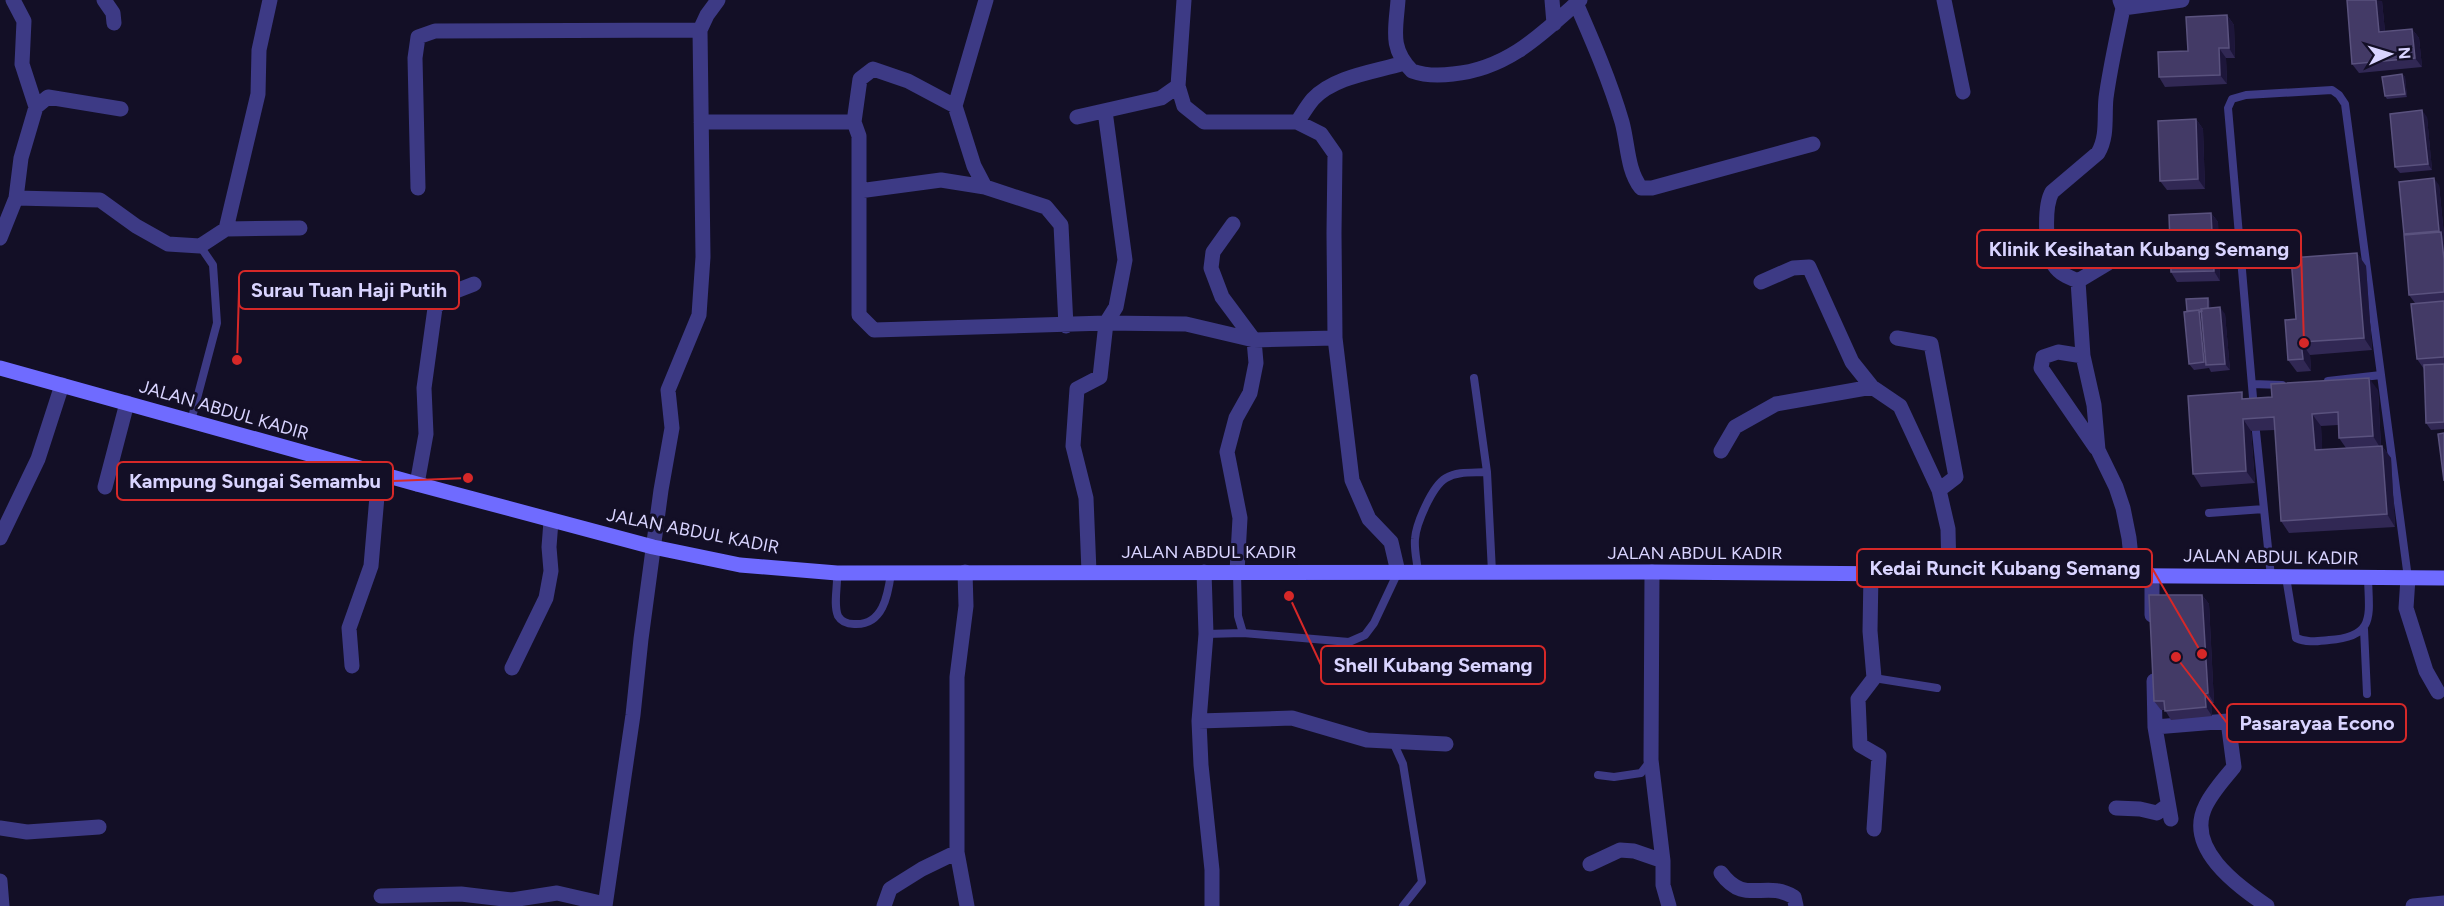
<svg xmlns="http://www.w3.org/2000/svg" width="2444" height="906" font-family="Figtree,sans-serif">
  <style>
    .lines { fill: none; stroke-linecap: round; stroke-linejoin: round }
    .lane { stroke: #3d3a85; stroke-width: 8 }
    .street { stroke: #3d3a85; stroke-width: 15 }
    .secondary { stroke: #6f6bff; stroke-width: 15 }
    .wall { fill: #312854; fill-rule: evenodd }
    .shaded-wall { fill: #1d163a }
    .building { fill: #433a66; stroke: #5a527e; stroke-width: 1.5 }
    .labels { text-anchor: middle; dominant-baseline: central; stroke-width: 6; stroke-linejoin: round; paint-order: stroke }
    .street-label { font-size: 18px; fill: #d9d4ff; stroke: #130f26 }
    .leader { fill: none; stroke: #d62828; stroke-width: 2 }
    .callout-dot { fill: #d62828; stroke: #130f26; stroke-width: 2 }
    .callout { fill: #130f26; stroke: #d62828; stroke-width: 2 }
    .callout-label { font-size: 20px; text-anchor: middle; font-weight: bold; fill: #d9d4ff }
  </style>
  <rect width="100%" height="100%" fill="#130f26"/>
  <g class="lines">
    <path class="lane" d="M 1474,378 L 1487,472 L 1492,572
      M 2328,381 L 2381,375
      M 2252,384 L 2282,385
      M 2254,409 L 2228,108 L 2232,99 L 2246,95 L 2332,90 L 2339,95 L 2345,104 L 2408,578
      M 191,421 L 217,323 L 213,265 L 200,246
      M 2255,422 L 2271,577
      M 2209,513 L 2264,509
      M 1237,572 L 1238,616 L 1243,633 L 1349,642 L 1365,635 L 1374,623 L 1398,572
      M 1418,572 C 1417,561 1414,550 1415,539 C 1416,524 1432,486 1446,478 C 1458,471 1473,473 1487,472
      M 837,573 C 838,586 833,604 838,616 C 841,621 847,624 854,624 C 883,626 888,595 891,573
      M 2286,577 L 2296,638 C 2307,643 2318,641 2329,640 C 2376,637 2369,615 2368,578
      M 2364,629 L 2367,694
      M 1206,634 L 1243,633
      M 1874,678 L 1937,688
      M 1393,742 L 1403,764 L 1422,882 L 1403,906
      M 1598,775 L 1614,777 L 1641,773 L 1651,760"/>
    <path class="street" d="M 13,0 L 24,21 L 22,64 L 36,107
      M 104,0 L 113,13 L 114,23
      M 1184,0 L 1178,86 L 1184,106 L 1204,122 L 1297,122 L 1321,134 L 1335,154 L 1334,233 L 1335,338 L 1352,480 L 1369,519 L 1391,542 L 1398,572
      M 1398,0 C 1396,29 1389,48 1412,71 C 1426,76 1438,76 1453,74 C 1507,69 1541,35 1580,0
      M 1552,0 L 1554,24
      M 1944,0 L 1963,92
      M 1576,3 C 1593,42 1610,81 1622,122 C 1628,144 1627,170 1641,188 L 1652,188 L 1813,144
      M 2123,8 L 2182,0
      M 955,106 L 986,0
      M 1077,117 L 1161,98 L 1178,86
      M 701,122 L 854,122
      M 1297,122 C 1302,115 1307,106 1313,99 C 1335,76 1375,72 1404,63
      M 985,187 L 974,166 L 955,106 L 908,81 L 873,69 L 860,79 L 854,122 L 859,136 L 859,315 L 874,330 L 1106,323 L 1116,307 L 1125,260 L 1105,111
      M 418,188 L 415,58 L 418,37 L 435,31 L 700,30
      M 859,191 L 941,180 L 985,187 L 1046,207 L 1061,225 L 1066,326
      M 16,198 L 100,200 L 136,226 L 168,244 L 200,246 L 226,229 L 258,94 L 259,50 L 270,0
      M 1233,224 L 1213,252 L 1211,268 L 1222,297 L 1254,340 L 1256,363 L 1250,393 L 1236,418 L 1227,452 L 1240,518 L 1237,572
      M 226,229 L 300,228
      M 0,238 L 16,198 L 21,158 L 36,107 L 48,97 L 121,109
      M 2108,263 L 2078,281 C 2068,277 2060,274 2054,265 C 2045,251 2044,206 2052,192 L 2098,153 C 2108,136 2104,117 2106,98 C 2110,68 2117,38 2123,8 L 2120,0
      M 2078,281 L 2083,356 L 2094,405 L 2098,450 L 2116,487 L 2123,508 L 2129,538 L 2133,576
      M 1761,282 L 1793,268 L 1809,267 L 1852,362 L 1872,387
      M 1897,338 L 1931,344 L 1956,477 L 1939,490
      M 2083,356 L 2058,352 L 2043,357 L 2041,368 L 2096,448
      M 1721,451 L 1735,427 L 1776,404 L 1872,387 L 1900,406 L 1939,490 L 1948,529 L 1949,574
      M 417,484 L 426,434 L 424,388 L 435,308 L 448,294 L 474,284
      M 105,487 L 127,403
      M 0,538 L 38,459 L 62,385
      M 965,572 L 966,606 L 957,677 L 957,852 L 967,906
      M 1089,572 L 1086,498 L 1073,446 L 1077,389 L 1100,377 L 1106,323 L 1186,324 L 1254,340 L 1335,338
      M 1204,572 L 1206,634 L 1199,721 L 1201,765 L 1212,870 L 1212,906
      M 1652,572 L 1651,760 L 1663,861 L 1663,885 L 1669,906
      M 1871,573 L 1870,631 L 1874,678 L 1858,699 L 1860,745 L 1879,756 L 1874,829
      M 2408,578 L 2406,608 L 2426,671 L 2438,692
      M 2152,615 L 2152,576
      M 352,666 L 349,628 L 371,566 L 379,473
      M 512,668 L 546,598 L 551,571 L 549,547 L 551,521
      M 2154,681 L 2155,727 L 2171,819
      M 1199,721 L 1292,718 L 1367,740 L 1446,744
      M 2155,727 L 2228,721 L 2234,767 C 2224,779 2213,791 2206,805 C 2184,848 2237,885 2267,906
      M 2116,808 L 2140,809 L 2157,813 L 2168,805
      M 0,828 L 27,832 L 99,827
      M 1590,864 L 1620,850 L 1634,851 L 1663,861
      M 1721,873 C 1745,906 1765,879 1794,897 L 1796,906
      M 0,881 L 2,906
      M 381,896 L 461,894 L 512,900 L 557,893 L 605,904
      M 605,906 L 633,715 L 641,639 L 661,490 L 672,428 L 668,390 L 699,315 L 703,257 L 700,30 L 707,15 L 718,0
      M 884,906 L 890,889 L 922,869 L 957,852
      M 2413,906 L 2444,903"/>
    <path class="secondary" d="M 0,368 L 417,484 L 653,547 L 740,565 L 837,573 L 1652,572 L 2444,578"/>
  </g>
  <path class="wall" d="M 2382,1 L 2385,32 L 2412,29 L 2419,38 L 2422,67 L 2359,73 L 2352,64 Z
    M 2227,15 L 2234,25 L 2235,58 L 2226,58 L 2227,84 L 2165,87 L 2159,77 Z
    M 2402,74 L 2405,77 L 2407,97 L 2387,99 L 2385,96 Z
    M 2427,117 L 2432,170 L 2400,173 L 2395,167 Z
    M 2196,119 L 2203,129 L 2205,189 L 2167,190 L 2160,181 Z
    M 2439,185 L 2444,235 L 2444,429 L 2431,430 L 2426,423 L 2424,369 L 2417,359 L 2415,303 L 2409,295 L 2405,235 Z
    M 2211,213 L 2218,222 L 2220,281 L 2177,282 L 2171,272 Z
    M 2357,253 L 2366,266 L 2372,350 L 2310,355 L 2311,371 L 2297,372 L 2288,360 L 2296,319 Z
    M 2210,301 L 2210,308 L 2225,314 L 2230,370 L 2211,372 L 2209,368 L 2194,370 L 2189,364 L 2187,311 Z
    M 2378,390 L 2381,446 L 2382,446 L 2391,458 L 2395,527 L 2289,533 L 2281,521 L 2275,430 L 2251,431 L 2255,483 L 2201,487 L 2193,474 L 2246,399 ZM 2338,425 L 2339,438 L 2346,448 L 2322,450 L 2321,426 Z
    M 2202,595 L 2209,604 L 2214,703 L 2211,703 L 2212,716 L 2171,720 L 2165,710 L 2161,710 L 2154,701 Z"/>
  <path class="shaded-wall" d="M 2376,0 L 2382,1 L 2386,42 L 2379,32 Z
    M 2227,15 L 2234,25 L 2235,58 L 2229,48 Z
    M 2412,29 L 2419,38 L 2422,67 L 2415,58 Z
    M 2219,48 L 2226,58 L 2227,84 L 2220,75 Z
    M 2402,74 L 2405,77 L 2407,97 L 2405,94 Z
    M 2422,110 L 2427,117 L 2432,170 L 2428,164 Z
    M 2196,119 L 2203,129 L 2205,189 L 2198,179 Z
    M 2434,178 L 2439,185 L 2444,235 L 2444,259 L 2442,234 L 2439,231 Z
    M 2211,213 L 2218,222 L 2220,281 L 2214,271 Z
    M 2357,253 L 2366,266 L 2372,350 L 2364,338 Z
    M 2208,298 L 2210,301 L 2211,314 L 2208,311 Z
    M 2220,307 L 2225,314 L 2230,370 L 2225,364 Z
    M 2199,310 L 2204,317 L 2206,365 L 2209,369 L 2204,362 Z
    M 2301,342 L 2310,355 L 2311,371 L 2303,359 Z
    M 2369,378 L 2378,390 L 2381,449 L 2373,436 Z
    M 2312,414 L 2321,426 L 2323,463 L 2315,450 Z
    M 2243,419 L 2251,431 L 2255,483 L 2246,471 Z
    M 2382,446 L 2391,458 L 2395,527 L 2387,514 Z
    M 2202,595 L 2209,604 L 2214,703 L 2208,693 Z
    M 2205,694 L 2211,703 L 2212,716 L 2206,707 Z"/>
  <path class="building" d="M 2347,0 L 2376,0 L 2379,32 L 2412,29 L 2415,58 L 2352,64 Z
    M 2227,15 L 2229,48 L 2219,48 L 2220,75 L 2159,77 L 2158,52 L 2188,51 L 2186,17 Z
    M 2402,74 L 2405,94 L 2385,96 L 2382,77 Z
    M 2422,110 L 2428,164 L 2395,167 L 2390,114 Z
    M 2196,119 L 2198,179 L 2160,181 L 2158,121 Z
    M 2434,178 L 2439,231 L 2404,234 L 2399,182 Z
    M 2211,213 L 2214,271 L 2171,272 L 2169,215 Z
    M 2441,232 L 2444,259 L 2444,292 L 2409,295 L 2404,235 Z
    M 2357,253 L 2364,338 L 2301,342 L 2303,359 L 2288,360 L 2285,320 L 2296,319 L 2291,258 Z
    M 2208,298 L 2208,308 L 2201,309 L 2202,311 L 2199,312 L 2199,310 L 2187,311 L 2186,299 Z
    M 2444,301 L 2444,357 L 2417,359 L 2411,304 Z
    M 2220,307 L 2225,364 L 2206,365 L 2201,309 Z
    M 2199,310 L 2204,362 L 2189,364 L 2184,312 Z
    M 2444,364 L 2444,422 L 2426,423 L 2424,365 Z
    M 2369,378 L 2373,436 L 2339,438 L 2338,412 L 2312,414 L 2315,450 L 2382,446 L 2387,514 L 2281,521 L 2274,417 L 2243,419 L 2246,471 L 2193,474 L 2188,396 L 2242,392 L 2242,399 L 2272,397 L 2271,384 Z
    M 2444,433 L 2444,481 L 2438,434 Z
    M 2149,595 L 2202,595 L 2208,693 L 2205,694 L 2206,707 L 2165,711 L 2164,701 L 2154,701 Z"/>
  <g class="labels">
    <g class="street-label">
      <text transform="translate(224 410) rotate(16)">JALAN ABDUL KADIR</text>
      <text transform="translate(693 531) rotate(11)">JALAN ABDUL KADIR</text>
      <text x="1209" y="552">JALAN ABDUL KADIR</text>
      <text x="1695" y="553">JALAN ABDUL KADIR</text>
      <text transform="translate(2271 557) rotate(1)">JALAN ABDUL KADIR</text>
    </g>
  </g>
  <path class="leader" d="M2304 343L2301 249M237 360L239 290M468 478L393 481M2202 654L2152 568M1289 596L1321 665M2176 657L2227 723"/>
  <g class="callout-dot">
    <circle cx="2304" cy="343" r="6"/>
    <circle cx="237" cy="360" r="6"/>
    <circle cx="468" cy="478" r="6"/>
    <circle cx="2202" cy="654" r="6"/>
    <circle cx="1289" cy="596" r="6"/>
    <circle cx="2176" cy="657" r="6"/>
  </g>
  <g class="callout">
    <rect x="1977" y="230" width="324" height="38" rx="6"/>
    <rect x="239" y="271" width="220" height="38" rx="6"/>
    <rect x="117" y="462" width="276" height="38" rx="6"/>
    <rect x="1857" y="549" width="295" height="38" rx="6"/>
    <rect x="1321" y="646" width="224" height="38" rx="6"/>
    <rect x="2227" y="704" width="179" height="38" rx="6"/>
  </g>
  <g class="callout-label">
    <text x="2139" y="256">Klinik Kesihatan Kubang Semang</text>
    <text x="349" y="297">Surau Tuan Haji Putih</text>
    <text x="255" y="488">Kampung Sungai Semambu</text>
    <text x="2005" y="575">Kedai Runcit Kubang Semang</text>
    <text x="1433" y="672">Shell Kubang Semang</text>
    <text x="2317" y="730">Pasarayaa Econo</text>
  </g>
  <g transform="translate(2390 54) rotate(86)" stroke="#130f26" stroke-width="4.5" paint-order="stroke">
  <path d="M0-4.5L10 22L0 15L-10 22Z" fill="#d9d4ff"/>
  <text y="-9" font-size="16" font-weight="bold" text-anchor="middle" fill="#d9d4ff">N</text>
  </g>
</svg>
